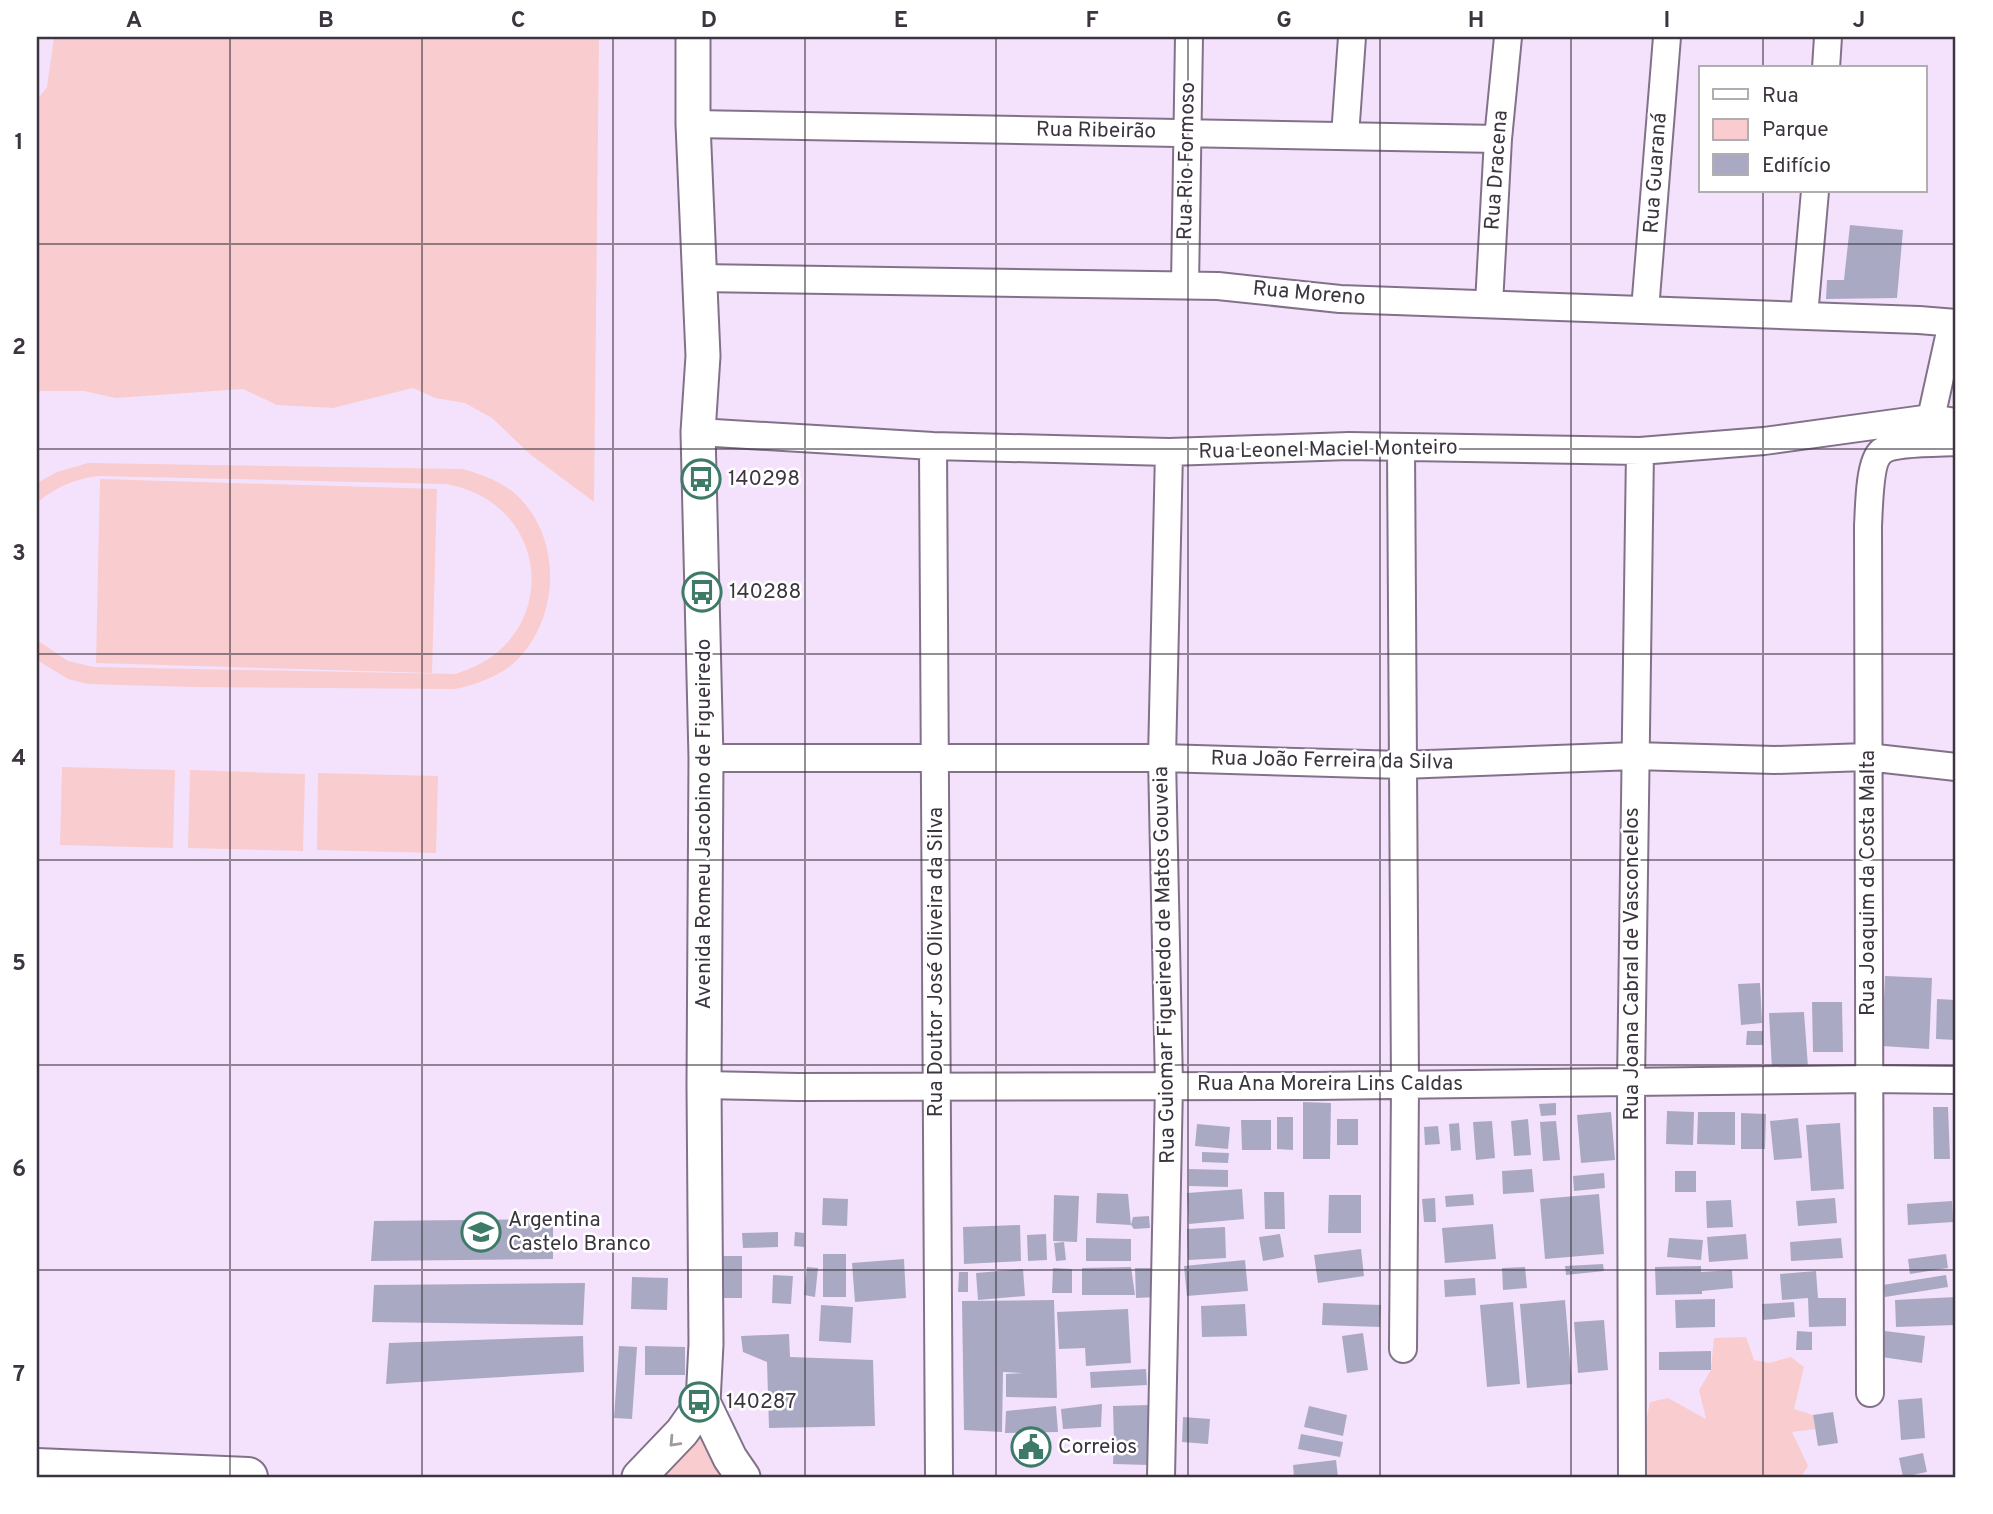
<svg xmlns="http://www.w3.org/2000/svg" width="1993" height="1514" font-family="Overpass,sans-serif">
  <style>
    .green { fill: #f9cccf }
    .building { fill: #aaa9c4 }
    .lines { fill: none; stroke-linecap: round; stroke-linejoin: round }
    .minor-casing { stroke: #827289; stroke-width: 30 }
    .tertiary-casing { stroke: #827289; stroke-width: 37 }
    .trunk-casing { stroke: #827289; stroke-width: 42 }
    .minor { stroke: #fff; stroke-width: 26 }
    .tertiary { stroke: #fff; stroke-width: 33 }
    .trunk { stroke: #fff; stroke-width: 38 }
    .oneway { stroke: #9e9a9f }
    .grid { fill: none; stroke: #3c353f; stroke-width: 2; stroke-opacity: 0.55 }
    .labels { text-anchor: middle; dominant-baseline: central; stroke-width: 5; stroke-linejoin: round; paint-order: stroke }
    .street-label { font-size: 21px; fill: #3c353f; stroke: #fff }
    .poi-label { font-size: 21px; fill: #3c353f; stroke: #fff; text-anchor: start }
    .neatline { fill: none; stroke: #3c353f; stroke-width: 2.5 }
    .grid-label { font-size: 23px; text-anchor: middle; font-weight: bold; fill: #3c353f }
  </style>
  <rect width="100%" height="100%" fill="#f4e2fc"/>
  <path class="green" d="M 54,37 L 599,37 L 594,502 L 531,455 L 492,418 L 465,403 L 435,398 L 413,388 L 333,408 L 277,405 L 243,389 L 116,398 L 84,391 L 37,391 L 37,100 L 47,87 Z
    M 88,463 L 463,469 C 479,474 498,480 512,491 C 562,532 562,615 517,660 C 501,676 477,684 455,689 L 193,687 L 88,684 L 68,679 L 37,660 L 37,640 L 68,661 L 94,667 L 455,674 C 562,644 555,503 446,484 L 99,476 C 74,479 55,487 37,503 L 37,483 L 57,472 Z
    M 100,479 L 437,489 L 432,673 L 96,663 Z
    M 62,767 L 175,770 L 173,848 L 60,845 Z
    M 190,770 L 305,774 L 303,851 L 188,848 Z
    M 318,773 L 438,776 L 436,853 L 317,850 Z
    M 1746,1337 L 1754,1360 L 1769,1363 L 1791,1357 L 1804,1367 L 1794,1409 L 1813,1415 L 1815,1429 L 1792,1432 L 1808,1466 L 1801,1477 L 1646,1477 C 1639,1452 1645,1427 1650,1402 L 1668,1398 L 1706,1419 L 1699,1390 L 1711,1370 L 1714,1338 Z
    M 703,1414 L 738,1477 L 639,1477 Z"/>
  <path class="building" d="M 1850,225 L 1903,230 L 1897,298 L 1826,299 L 1827,280 L 1844,280 Z
    M 1885,976 L 1932,978 L 1929,1049 L 1882,1046 Z
    M 1760,983 L 1762,1023 L 1741,1025 L 1738,984 Z
    M 1937,999 L 1956,1000 L 1956,1040 L 1936,1039 Z
    M 1812,1002 L 1842,1002 L 1843,1052 L 1813,1052 Z
    M 1804,1012 L 1808,1067 L 1772,1069 L 1769,1013 Z
    M 1747,1031 L 1763,1031 L 1763,1045 L 1746,1045 Z
    M 1303,1102 L 1331,1103 L 1330,1159 L 1303,1159 Z
    M 1556,1103 L 1556,1115 L 1541,1116 L 1539,1104 Z
    M 1933,1107 L 1948,1107 L 1950,1159 L 1934,1159 Z
    M 1667,1111 L 1694,1112 L 1693,1145 L 1666,1144 Z
    M 1611,1112 L 1615,1160 L 1581,1163 L 1577,1115 Z
    M 1698,1112 L 1735,1112 L 1735,1145 L 1697,1144 Z
    M 1741,1113 L 1766,1114 L 1765,1149 L 1741,1149 Z
    M 1277,1117 L 1293,1117 L 1293,1150 L 1277,1149 Z
    M 1798,1118 L 1802,1158 L 1774,1160 L 1770,1121 Z
    M 1337,1119 L 1358,1119 L 1358,1145 L 1337,1145 Z
    M 1528,1119 L 1531,1155 L 1514,1156 L 1511,1121 Z
    M 1241,1120 L 1271,1120 L 1271,1150 L 1242,1150 Z
    M 1492,1121 L 1495,1158 L 1476,1160 L 1473,1122 Z
    M 1556,1121 L 1560,1160 L 1543,1161 L 1540,1122 Z
    M 1459,1123 L 1461,1150 L 1451,1151 L 1449,1124 Z
    M 1840,1123 L 1844,1189 L 1811,1191 L 1806,1125 Z
    M 1197,1124 L 1230,1127 L 1228,1149 L 1195,1146 Z
    M 1438,1126 L 1440,1144 L 1425,1145 L 1424,1127 Z
    M 1202,1152 L 1229,1153 L 1228,1163 L 1202,1162 Z
    M 1189,1169 L 1228,1170 L 1228,1187 L 1189,1186 Z
    M 1532,1169 L 1534,1192 L 1503,1194 L 1502,1171 Z
    M 1675,1171 L 1696,1171 L 1696,1192 L 1675,1192 Z
    M 1604,1173 L 1605,1188 L 1574,1191 L 1573,1176 Z
    M 1242,1189 L 1244,1219 L 1189,1224 L 1187,1193 Z
    M 1264,1192 L 1284,1192 L 1285,1229 L 1265,1229 Z
    M 1097,1193 L 1128,1194 L 1131,1225 L 1096,1223 Z
    M 1473,1194 L 1474,1205 L 1446,1207 L 1445,1196 Z
    M 1599,1194 L 1604,1254 L 1545,1259 L 1540,1199 Z
    M 1054,1195 L 1079,1196 L 1077,1242 L 1053,1241 Z
    M 1329,1195 L 1361,1195 L 1361,1233 L 1328,1233 Z
    M 823,1198 L 848,1199 L 847,1226 L 822,1225 Z
    M 1435,1198 L 1436,1222 L 1424,1222 L 1422,1199 Z
    M 1835,1198 L 1837,1223 L 1798,1226 L 1796,1201 Z
    M 1731,1200 L 1733,1227 L 1707,1228 L 1706,1201 Z
    M 1952,1201 L 1953,1222 L 1908,1225 L 1907,1204 Z
    M 1149,1216 L 1150,1228 L 1134,1229 L 1131,1225 L 1133,1217 Z
    M 553,1219 L 553,1259 L 371,1261 L 374,1221 Z
    M 1493,1224 L 1496,1259 L 1445,1263 L 1442,1228 Z
    M 1020,1225 L 1021,1261 L 964,1264 L 963,1227 Z
    M 1225,1227 L 1226,1258 L 1188,1260 L 1187,1229 Z
    M 778,1232 L 778,1247 L 743,1248 L 742,1233 Z
    M 795,1232 L 804,1233 L 804,1247 L 794,1246 Z
    M 1046,1234 L 1047,1260 L 1028,1261 L 1027,1235 Z
    M 1280,1234 L 1284,1257 L 1263,1261 L 1259,1237 Z
    M 1746,1234 L 1748,1259 L 1709,1262 L 1707,1237 Z
    M 1086,1238 L 1131,1239 L 1131,1261 L 1086,1261 Z
    M 1669,1238 L 1703,1240 L 1701,1260 L 1667,1257 Z
    M 1841,1238 L 1843,1258 L 1791,1261 L 1790,1242 Z
    M 1064,1242 L 1066,1260 L 1056,1261 L 1054,1243 Z
    M 1361,1249 L 1364,1276 L 1318,1283 L 1314,1255 Z
    M 823,1254 L 846,1254 L 846,1297 L 823,1297 Z
    M 1946,1254 L 1948,1268 L 1910,1274 L 1908,1259 Z
    M 722,1256 L 742,1256 L 742,1298 L 723,1298 Z
    M 904,1259 L 906,1298 L 855,1302 L 852,1263 Z
    M 1245,1260 L 1248,1291 L 1187,1296 L 1184,1266 Z
    M 1603,1264 L 1604,1271 L 1566,1275 L 1565,1266 Z
    M 1701,1266 L 1701,1272 L 1732,1270 L 1733,1288 L 1702,1291 L 1702,1294 L 1656,1295 L 1655,1267 Z
    M 807,1267 L 818,1268 L 815,1297 L 804,1295 Z
    M 1131,1267 L 1135,1295 L 1082,1295 L 1082,1268 Z
    M 1525,1267 L 1527,1288 L 1503,1290 L 1502,1268 Z
    M 1053,1268 L 1072,1269 L 1072,1293 L 1052,1293 Z
    M 1135,1268 L 1156,1268 L 1157,1297 L 1136,1298 Z
    M 1023,1269 L 1025,1296 L 978,1300 L 976,1273 Z
    M 1816,1271 L 1818,1298 L 1846,1298 L 1846,1326 L 1809,1327 L 1808,1298 L 1782,1300 L 1780,1274 Z
    M 959,1272 L 968,1272 L 968,1292 L 958,1292 Z
    M 773,1275 L 793,1276 L 791,1304 L 772,1303 Z
    M 1946,1275 L 1948,1287 L 1885,1297 L 1883,1285 Z
    M 632,1277 L 668,1278 L 667,1310 L 631,1309 Z
    M 1475,1278 L 1476,1295 L 1445,1297 L 1444,1280 Z
    M 585,1283 L 583,1325 L 372,1322 L 374,1285 Z
    M 1956,1297 L 1956,1325 L 1896,1327 L 1895,1300 Z
    M 1715,1299 L 1715,1327 L 1676,1328 L 1675,1300 Z
    M 1054,1300 L 1057,1398 L 1006,1397 L 1006,1374 L 1023,1373 L 1003,1372 L 1002,1432 L 964,1430 L 962,1301 Z
    M 1565,1300 L 1572,1384 L 1527,1388 L 1520,1304 Z
    M 1513,1302 L 1520,1384 L 1487,1387 L 1480,1305 Z
    M 1794,1302 L 1795,1317 L 1763,1320 L 1762,1304 Z
    M 1323,1303 L 1381,1305 L 1380,1327 L 1322,1325 Z
    M 1245,1304 L 1247,1336 L 1202,1337 L 1201,1306 Z
    M 821,1305 L 853,1307 L 851,1343 L 819,1341 Z
    M 1128,1309 L 1131,1363 L 1086,1366 L 1085,1348 L 1059,1349 L 1057,1312 Z
    M 1604,1320 L 1608,1370 L 1578,1373 L 1574,1322 Z
    M 1797,1331 L 1812,1332 L 1812,1350 L 1796,1350 Z
    M 1885,1331 L 1925,1336 L 1922,1363 L 1882,1357 Z
    M 1363,1333 L 1368,1370 L 1347,1373 L 1342,1336 Z
    M 789,1334 L 790,1357 L 873,1360 L 875,1426 L 769,1428 L 767,1362 L 743,1352 L 741,1336 Z
    M 583,1336 L 584,1372 L 386,1384 L 389,1343 Z
    M 619,1346 L 637,1347 L 632,1419 L 614,1418 Z
    M 645,1346 L 685,1347 L 685,1375 L 645,1375 Z
    M 1711,1351 L 1711,1370 L 1659,1370 L 1659,1352 Z
    M 1146,1369 L 1147,1385 L 1091,1388 L 1090,1372 Z
    M 1922,1398 L 1925,1438 L 1901,1440 L 1898,1400 Z
    M 1102,1404 L 1101,1427 L 1063,1429 L 1061,1409 Z
    M 1149,1405 L 1149,1465 L 1113,1464 L 1114,1442 L 1132,1442 L 1114,1441 L 1113,1406 Z
    M 1056,1406 L 1058,1432 L 1005,1433 L 1006,1411 Z
    M 1309,1406 L 1347,1415 L 1343,1436 L 1304,1427 Z
    M 1833,1412 L 1838,1443 L 1818,1446 L 1813,1415 Z
    M 1183,1417 L 1210,1419 L 1208,1444 L 1182,1442 Z
    M 1301,1434 L 1343,1442 L 1340,1457 L 1298,1449 Z
    M 1923,1453 L 1927,1472 L 1903,1477 L 1899,1458 Z
    M 1336,1460 L 1338,1477 L 1294,1477 L 1293,1465 Z"/>
  <g class="lines">
    <g class="minor-casing">
      <path id="minor" d="M 1826,68 L 1828,37
        M 693,124 L 1498,139
        M 1345,136 L 1352,37
        M 699,278 L 1218,286 L 1340,299 L 1919,320 L 1956,323
        M 1185,285 L 1189,37
        M 1489,304 L 1498,139 L 1508,37
        M 1645,310 L 1667,37
        M 1804,316 L 1815,191
        M 1931,418 L 1952,323
        M 698,432 L 933,446 L 1169,452 L 1349,446 L 1640,451 L 1764,441 L 1931,418 L 1956,422
        M 933,446 L 939,1477
        M 1401,448 L 1405,1085 L 1403,1349
        M 706,758 L 1162,758 L 1402,765 L 1634,756 L 1775,760 L 1867,757 L 1956,767
        M 704,1085 L 798,1087 L 1315,1086 L 1869,1079 L 1956,1080
        M 1870,1393 L 1868,526 C 1869,510 1869,462 1881,452 C 1891,442 1941,443 1956,442
        M 1161,1477 L 1169,1085 L 1162,758 L 1169,452
        M 1632,1477 L 1631,1082 L 1640,451"/>
    </g>
    <g class="tertiary-casing">
      <path id="tertiary" d="M 693,37 L 693,124 L 703,356 L 698,432 L 706,758 L 704,1085 L 706,1344 L 703,1402 L 730,1458 L 743,1477
        M 639,1477 L 682,1432 L 703,1402"/>
    </g>
    <g class="trunk-casing">
      <path id="trunk" d="M 37,1468 L 248,1477"/>
    </g>
    <use href="#minor" class="minor"/>
    <use href="#tertiary" class="tertiary"/>
    <use href="#trunk" class="trunk"/>
  </g>
  <defs><path id="oneway-chevron" d="M-2-3.5L2.5 0L-2 3.5" fill="none" stroke-width="1.6" stroke-linecap="round" stroke-linejoin="round" transform="scale(1.75)"/></defs>
  <use class="oneway" href="#oneway-chevron" transform="translate(674 1442) rotate(133)"/>
  <path class="grid" d="M 230,37 L 230,1477M 422,37 L 422,1477M 613,37 L 613,1477M 805,37 L 805,1477M 996,37 L 996,1477M 1188,37 L 1188,1477M 1380,37 L 1380,1477M 1571,37 L 1571,1477M 1763,37 L 1763,68M 1763,191 L 1763,1477M 37,244 L 1956,244M 37,449 L 1956,449M 37,654 L 1956,654M 37,860 L 1956,860M 37,1065 L 1956,1065M 37,1270 L 1956,1270"/>
  <defs>
    <g id="bus-ring" transform="scale(2.0125)"><circle r="9.5" fill="#fff" stroke="#3d7b68" stroke-width="1.5"/><path d="M-5-6H5V4H4V6H2V4H-2V6H-4V4H-5ZM-3.5-4V0h7V-4ZM-3.5 1.2v1.5H-2V1.2ZM2 1.2v1.5H3.5V1.2Z" fill="#3d7b68"/></g>
    <g id="school-ring" transform="scale(2.0125)"><circle r="9.5" fill="#fff" stroke="#3d7b68" stroke-width="1.5"/><path d="M0-5L7-2L0 1L-7-2ZM-4 1L0 2.5L4 1V4Q0 6-4 4Z" fill="#3d7b68"/></g>
    <g id="civic-ring" transform="scale(2.0125)"><circle r="9.5" fill="#fff" stroke="#3d7b68" stroke-width="1.5"/><path d="M-.6-6.5H3V-4.5H.6V-3L4-1V1h2V6H-6V1h2V-1L-.6-3ZM-1.2 2.5V6h2.4V2.5Z" fill="#3d7b68"/></g>
  </defs>
  <g fill-rule="evenodd">
    <use href="#bus-ring" x="701" y="479"/>
    <use href="#bus-ring" x="702" y="592"/>
    <use href="#school-ring" x="481" y="1232"/>
    <use href="#bus-ring" x="699" y="1402"/>
    <use href="#civic-ring" x="1031" y="1447"/>
  </g>
  <g class="labels">
    <g class="street-label">
      <text transform="translate(1096 131) rotate(1)">Rua Ribeirão</text>
      <text transform="translate(1187 161) rotate(-89)">Rua Rio Formoso</text>
      <text transform="translate(1497 170) rotate(-86)">Rua Dracena</text>
      <text transform="translate(1656 173) rotate(-86)">Rua Guaraná</text>
      <text transform="translate(1309 294) rotate(5)">Rua Moreno</text>
      <text transform="translate(1328 450) rotate(-1)">Rua Leonel Maciel Monteiro</text>
      <text transform="translate(1332 761) rotate(1)">Rua João Ferreira da Silva</text>
      <text transform="translate(704 824) rotate(-90)">Avenida Romeu Jacobino de Figueiredo</text>
      <text transform="translate(1868 883) rotate(-90)">Rua Joaquim da Costa Malta</text>
      <text transform="translate(936 962) rotate(-90)">Rua Doutor José Oliveira da Silva</text>
      <text transform="translate(1632 964) rotate(-90)">Rua Joana Cabral de Vasconcelos</text>
      <text transform="translate(1165 965) rotate(-91)">Rua Guiomar Figueiredo de Matos Gouveia</text>
      <text x="1330" y="1084">Rua Ana Moreira Lins Caldas</text>
    </g>
    <g class="poi-label">
      <text x="728" y="479">140298</text>
      <text x="729" y="592">140288</text>
      <text x="508" y="1220">Argentina<tspan x="508" dy="24">Castelo Branco</tspan></text>
      <text x="726" y="1402">140287</text>
      <text x="1058" y="1447">Correios</text>
    </g>
  </g>
  <rect width="1993" height="1514" fill="none" stroke="#ffffff" stroke-width="77"/>
  <rect x="1699" y="66" width="228" height="126" fill="#ffffff" stroke="#b1aeb2" stroke-width="2"/>
  <rect x="1713" y="89" width="35" height="10" fill="#ffffff" stroke="#b1aeb2" stroke-width="2"/>
  <text x="1762" y="102" font-size="21" fill="#3c353f">Rua</text>
  <rect x="1713" y="119" width="35" height="21" fill="#f9cccf" stroke="#b1aeb2" stroke-width="2"/>
  <text x="1762" y="136" font-size="21" fill="#3c353f">Parque</text>
  <rect x="1713" y="154" width="35" height="21" fill="#aaa9c4" stroke="#b1aeb2" stroke-width="2"/>
  <text x="1762" y="172" font-size="21" fill="#3c353f">Edifício</text>
  <rect x="38" y="38" width="1916" height="1438" class="neatline"/>
  <g class="grid-label">
    <text x="134" y="27">A</text>
    <text x="326" y="27">B</text>
    <text x="518" y="27">C</text>
    <text x="709" y="27">D</text>
    <text x="901" y="27">E</text>
    <text x="1092" y="27">F</text>
    <text x="1284" y="27">G</text>
    <text x="1476" y="27">H</text>
    <text x="1667" y="27">I</text>
    <text x="1859" y="27">J</text>
    <text x="19" y="149">1</text>
    <text x="19" y="354">2</text>
    <text x="19" y="560">3</text>
    <text x="19" y="765">4</text>
    <text x="19" y="970">5</text>
    <text x="19" y="1176">6</text>
    <text x="19" y="1381">7</text>
  </g>
</svg>
